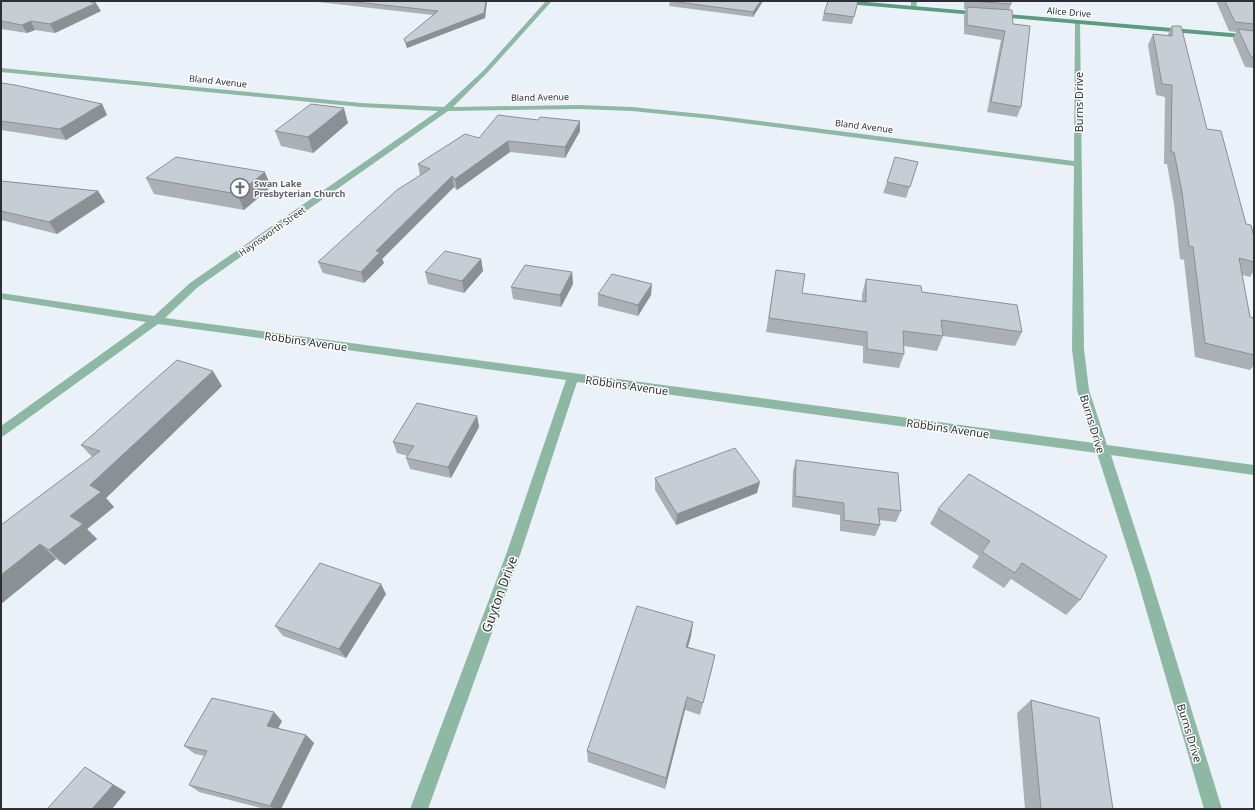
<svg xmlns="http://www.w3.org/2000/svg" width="1255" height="810" font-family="'Noto Sans',sans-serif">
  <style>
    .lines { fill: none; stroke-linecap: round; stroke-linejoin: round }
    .street { fill: #8fb8a4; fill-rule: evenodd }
    .secondary { fill: #5c9b7e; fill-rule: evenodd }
    .wall { fill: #aab0b6 }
    .shaded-wall { fill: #8b9094 }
    .building { fill: #c6cdd4; stroke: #8b9094 }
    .labels { text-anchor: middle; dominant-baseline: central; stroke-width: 3; stroke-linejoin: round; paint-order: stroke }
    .far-street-label { font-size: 9px; fill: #2d3033; stroke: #fdfdfd }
    .far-worship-label { font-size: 9px; font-weight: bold; fill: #5b616d; stroke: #fdfdfd; text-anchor: start }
    .street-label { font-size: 11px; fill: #2d3033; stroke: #fdfdfd }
    .near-street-label { font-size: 13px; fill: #2d3033; stroke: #fdfdfd }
  </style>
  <rect width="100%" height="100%" fill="#eaf1f9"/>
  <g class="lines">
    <path class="street" d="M 546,1 L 552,1 L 488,72 L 453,107 L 579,105 L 632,107 L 712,115 L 1074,161 L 1075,22 L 1080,21 L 1084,349 L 1089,390 L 1107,445 L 1254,465 L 1254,475 L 1111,455 L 1150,575 L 1222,809 L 1204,809 L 1136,575 L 1097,453 L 577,382 L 521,552 L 428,809 L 410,809 L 507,552 L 566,380 L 158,324 L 5,435 L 1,437 L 1,426 L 146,322 L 1,299 L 1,293 L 154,316 L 190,283 L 438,111 L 361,107 L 1,72 L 1,68 L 361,103 L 444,107 L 484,70 ZM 579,109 L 632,111 L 712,119 L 1074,166 L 1072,349 L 1077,390 L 1094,443 L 165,318 L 198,287 L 448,111 Z
      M 911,1 L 917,1 L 916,9 L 911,8 Z"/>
    <path class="secondary" d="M 832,1 L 855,1 L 1254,35 L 1254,39 L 835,3 Z"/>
  </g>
  <path class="wall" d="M 1,1 L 101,11 L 55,33 L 35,30 L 27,33 L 1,29 Z
    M 309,1 L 487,1 L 485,18 L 407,48 L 405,43 L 404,39 L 433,15 Z
    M 670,1 L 763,1 L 753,17 L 669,6 Z
    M 964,1 L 1011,1 L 1011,4 L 1009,10 L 1021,107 L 1017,117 L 987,112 L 1001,40 L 964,34 L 964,16 L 966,9 L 964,9 Z
    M 1216,1 L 1254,1 L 1254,68 L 1245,67 L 1233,39 L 1236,32 L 1229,31 Z
    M 857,6 L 852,24 L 822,21 L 824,13 Z
    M 1172,26 L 1207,129 L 1246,224 L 1254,237 L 1254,271 L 1250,277 L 1242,275 L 1250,317 L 1254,319 L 1254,365 L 1250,370 L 1195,357 L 1184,260 L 1180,259 L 1174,204 L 1167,164 L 1164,164 L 1165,97 L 1156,95 L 1148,45 L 1153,34 L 1167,36 Z
    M 1,83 L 102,104 L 107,115 L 66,140 L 1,130 Z
    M 348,123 L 313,153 L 281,146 L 275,131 Z
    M 580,131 L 565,158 L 510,152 L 457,190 L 454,187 L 382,259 L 384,263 L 364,283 L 323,273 L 318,262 L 420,175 L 418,164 L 479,138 Z
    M 918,162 L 906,198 L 883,193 L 887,182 Z
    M 146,178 L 271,187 L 244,210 L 154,194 Z
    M 1,181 L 98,191 L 105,202 L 57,234 L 1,220 Z
    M 481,259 L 483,271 L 464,293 L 428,284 L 425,272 Z
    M 776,270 L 802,293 L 862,301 L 862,294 L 866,279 L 922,292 L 1022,332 L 1015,346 L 943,336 L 937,351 L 904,346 L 904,354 L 899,368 L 863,363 L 863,346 L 766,332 Z
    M 572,272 L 573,284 L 561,307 L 513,299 L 511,287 Z
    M 598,294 L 651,295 L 638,316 L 598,306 Z
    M 222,386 L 106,498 L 114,507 L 87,529 L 97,539 L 65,565 L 56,559 L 1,604 L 1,525 L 92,457 L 81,445 Z
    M 477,416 L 479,427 L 451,478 L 410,469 L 406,458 L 408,456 L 397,453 L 393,442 Z
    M 796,460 L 901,511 L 896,522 L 879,520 L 880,525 L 875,536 L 840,531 L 840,515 L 792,507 L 793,471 Z
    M 969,474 L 1080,600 L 1066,615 L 1011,579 L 1004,588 L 972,567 L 979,556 L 930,524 L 938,509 Z
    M 655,478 L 757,493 L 676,525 L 655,490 Z
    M 386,594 L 346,658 L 283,636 L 275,626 Z
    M 693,622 L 691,636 L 688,647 L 715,655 L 700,715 L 685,710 L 665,789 L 588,762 L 587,751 Z
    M 1031,700 L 1113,809 L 1025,809 L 1017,713 Z
    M 282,721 L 278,728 L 306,735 L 314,743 L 281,809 L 265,809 L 199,792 L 189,785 L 205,756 L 195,754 L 184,746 Z"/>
  <path class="shaded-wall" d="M 486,1 L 487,1 L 485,18 L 407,48 L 406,43 Z
    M 761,1 L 763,1 L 753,17 L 753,12 Z
    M 96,3 L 101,11 L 55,33 L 50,24 Z
    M 31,21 L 35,30 L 27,33 L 22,25 Z
    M 102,104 L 107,115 L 66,140 L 60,129 Z
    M 344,108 L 348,123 L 313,153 L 308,137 Z
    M 580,121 L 580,131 L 565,158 L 565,147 Z
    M 508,141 L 510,152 L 457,190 L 455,179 Z
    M 265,172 L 271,187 L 244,210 L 237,194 Z
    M 452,176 L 454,187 L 382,259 L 384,263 L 364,283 L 361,272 L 376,251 Z
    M 98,191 L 105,202 L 57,234 L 49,222 Z
    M 481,259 L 483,271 L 464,293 L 462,281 Z
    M 572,272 L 573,284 L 561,307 L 560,295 Z
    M 652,284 L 651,295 L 638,316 L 638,305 Z
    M 213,371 L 222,386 L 106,498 L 114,507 L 87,529 L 97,539 L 65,565 L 49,550 L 70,516 L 90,485 Z
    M 477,416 L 479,427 L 451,478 L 448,467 Z
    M 760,482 L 757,493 L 676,525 L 677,514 Z
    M 40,544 L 56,559 L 1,604 L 1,575 Z
    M 381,584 L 386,594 L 346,658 L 339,649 Z
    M 693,622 L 691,636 L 684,660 L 686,647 Z
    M 715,655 L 712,669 L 700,715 Z
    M 687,697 L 685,710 L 665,789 L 666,778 Z
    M 274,712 L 282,721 L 275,734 L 267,726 Z
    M 306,735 L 314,743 L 281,809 L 275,809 L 270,806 Z
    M 85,767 L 126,792 L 112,809 L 92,809 Z"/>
  <path class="building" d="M 1,1 L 86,1 L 96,3 L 50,24 L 31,21 L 22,25 L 1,21 Z
    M 347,1 L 486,1 L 484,13 L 406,43 L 404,39 L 438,11 Z
    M 670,1 L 761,1 L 753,12 Z
    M 828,1 L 858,1 L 854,17 L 824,13 Z
    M 970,1 L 1011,1 L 1011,4 Z
    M 1225,1 L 1254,1 L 1254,24 L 1235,22 Z
    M 967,7 L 1012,10 L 1013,24 L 1030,26 L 1021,107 L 991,102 L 1005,31 L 967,25 Z
    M 1172,26 L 1181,26 L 1207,129 L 1221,131 L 1246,224 L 1251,225 L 1254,237 L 1254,262 L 1239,258 L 1250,317 L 1254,318 L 1254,355 L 1205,343 L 1193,247 L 1189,246 L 1182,192 L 1174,152 L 1171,152 L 1172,85 L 1162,84 L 1153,34 L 1172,36 Z
    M 1238,29 L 1254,31 L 1254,57 L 1251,57 Z
    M 1,83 L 15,85 L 102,104 L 60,129 L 1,121 Z
    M 311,104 L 344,108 L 308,137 L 275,131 Z
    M 498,115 L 538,120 L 540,117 L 580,121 L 565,147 L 508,141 L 455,179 L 452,176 L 376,251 L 380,252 L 361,272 L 318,262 L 397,190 L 430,169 L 418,164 L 465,134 L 479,138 Z
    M 176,157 L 265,172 L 237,194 L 146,178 Z
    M 895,157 L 918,162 L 910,187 L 887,182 Z
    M 1,181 L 98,191 L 49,222 L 1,211 Z
    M 445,251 L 481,259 L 462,281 L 425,272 Z
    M 525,265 L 572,272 L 560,295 L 511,287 Z
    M 776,270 L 805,274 L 802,293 L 866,302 L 866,279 L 921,286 L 922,292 L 1017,305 L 1022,332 L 941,320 L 943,336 L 903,331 L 904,354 L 867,349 L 867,332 L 769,318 Z
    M 612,274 L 652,284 L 638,305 L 598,294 Z
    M 177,360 L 213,371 L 90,485 L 101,492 L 70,516 L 83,524 L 49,550 L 40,544 L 1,575 L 1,525 L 100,451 L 81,445 Z
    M 417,403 L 477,416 L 448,467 L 406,458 L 414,446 L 393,442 Z
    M 735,448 L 760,482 L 677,514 L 655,478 Z
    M 796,460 L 898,473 L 901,511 L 878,508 L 880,525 L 844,520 L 844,503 L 795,496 Z
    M 969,474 L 1107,556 L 1080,600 L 1022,563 L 1015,573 L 982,552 L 990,541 L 938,509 Z
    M 320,563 L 381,584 L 339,649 L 275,626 Z
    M 637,606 L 693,622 L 686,647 L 715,655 L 703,703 L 687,697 L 666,778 L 587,751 Z
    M 212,698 L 274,712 L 267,726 L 306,735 L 270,806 L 189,785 L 207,751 L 184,746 Z
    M 1031,700 L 1099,718 L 1113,809 L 1041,809 Z
    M 85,767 L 113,785 L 92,809 L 47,809 Z"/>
  <defs>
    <g id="church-ring" transform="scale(1)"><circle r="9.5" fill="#fdfdfd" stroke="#6b7280" stroke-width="1.5"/><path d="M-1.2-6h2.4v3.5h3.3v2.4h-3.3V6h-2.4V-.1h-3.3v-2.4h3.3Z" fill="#6b7280"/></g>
  </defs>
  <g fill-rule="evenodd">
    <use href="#church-ring" x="240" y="188"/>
  </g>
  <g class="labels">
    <g class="far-street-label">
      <text transform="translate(1069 12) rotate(5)">Alice Drive</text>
      <text transform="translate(218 81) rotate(6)">Bland Avenue</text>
      <text transform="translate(540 97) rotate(-1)">Bland Avenue</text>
      <text transform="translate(864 126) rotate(7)">Bland Avenue</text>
      <text transform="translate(272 231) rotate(-35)">Haynsworth Street</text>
    </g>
    <g class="far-worship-label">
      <text x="254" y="183">Swan Lake<tspan x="254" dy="10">Presbyterian Church</tspan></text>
    </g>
    <g class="street-label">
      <text transform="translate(1078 102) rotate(-90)">Burns Drive</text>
      <text transform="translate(306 341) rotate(8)">Robbins Avenue</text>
      <text transform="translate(627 385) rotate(8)">Robbins Avenue</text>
      <text transform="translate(1093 424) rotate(73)">Burns Drive</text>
      <text transform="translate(948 428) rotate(8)">Robbins Avenue</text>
      <text transform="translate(1190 733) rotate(73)">Burns Drive</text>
    </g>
    <g class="near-street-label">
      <text transform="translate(499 594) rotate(-70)">Guyton Drive</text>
    </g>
  </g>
  <rect width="1255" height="810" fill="none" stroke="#2d3033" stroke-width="4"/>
</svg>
